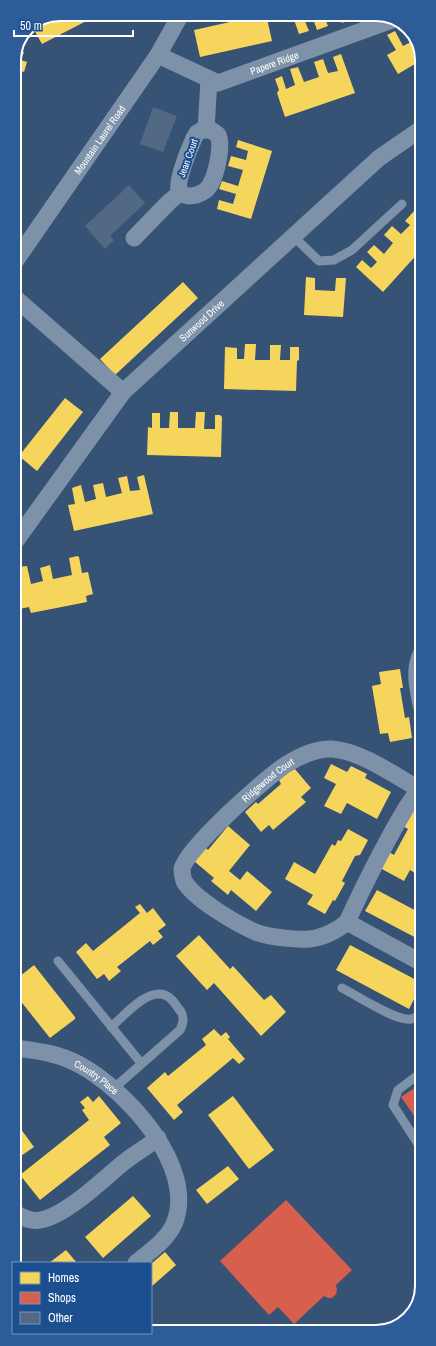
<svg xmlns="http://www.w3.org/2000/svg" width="436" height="1346" font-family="'Archivo Narrow',sans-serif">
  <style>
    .homes { fill: #f6d55c }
    .shops { fill: #d6604d }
    .building { fill: #526984 }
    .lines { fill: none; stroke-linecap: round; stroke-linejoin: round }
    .lane { stroke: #7d92a8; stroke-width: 9 }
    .street { stroke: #7d92a8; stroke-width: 17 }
    .labels { text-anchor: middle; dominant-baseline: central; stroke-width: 4; stroke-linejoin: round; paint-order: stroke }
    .street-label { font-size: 10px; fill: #fff; stroke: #1b4f8f }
    .rim { fill: none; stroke: #fff; stroke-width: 2 }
  </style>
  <rect width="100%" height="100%" fill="#365274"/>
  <path class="homes" d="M 60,14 L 103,14 L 106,18 L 99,22 L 96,16 L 42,44 L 32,26 Z
    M 266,14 L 272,41 L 200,57 L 194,30 Z
    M 292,14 L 323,14 L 328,26 L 317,30 L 312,16 L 304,19 L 309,31 L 299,34 Z
    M 339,14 L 350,14 L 352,19 L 342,23 Z
    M 395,31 L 403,46 L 415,40 L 420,49 L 420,61 L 398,74 L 387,55 L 396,50 L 387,35 Z
    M 18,50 L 24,52 L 21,60 L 27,62 L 24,72 L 18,70 L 14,82 L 14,58 Z
    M 341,54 L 355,93 L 285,117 L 277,93 L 279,90 L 275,79 L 282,76 L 286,89 L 295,85 L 290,69 L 298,67 L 304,82 L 319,77 L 314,62 L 323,59 L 328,73 L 338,71 L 333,57 Z
    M 238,140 L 272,151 L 251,219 L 217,209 L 219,200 L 233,204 L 236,194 L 219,189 L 222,181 L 238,186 L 243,170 L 228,166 L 231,156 L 246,160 L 248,151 L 236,147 Z
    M 414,211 L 419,214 L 417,216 L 421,220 L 421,250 L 383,292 L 356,267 L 362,260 L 371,268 L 377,262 L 367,252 L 374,245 L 384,254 L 393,243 L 384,235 L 392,226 L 401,234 L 410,225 L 405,221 Z
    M 306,277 L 315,278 L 315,290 L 335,291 L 336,278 L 346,278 L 343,317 L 304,315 Z
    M 183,282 L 198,298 L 115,375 L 100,359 Z
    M 245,344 L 256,344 L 255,360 L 270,360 L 270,345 L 281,345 L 280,360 L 290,360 L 290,347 L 299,347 L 299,360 L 297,361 L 296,391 L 224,389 L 225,347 L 237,348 L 237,359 L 244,359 Z
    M 65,398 L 83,412 L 37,471 L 19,456 Z
    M 170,412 L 178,412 L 178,428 L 195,428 L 196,412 L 205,412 L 204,429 L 215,429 L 215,415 L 220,415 L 222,417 L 221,457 L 147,455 L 148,427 L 152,428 L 152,413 L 160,413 L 160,428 L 169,428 Z
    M 144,475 L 153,514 L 74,531 L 68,505 L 75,504 L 72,488 L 81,485 L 85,502 L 96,499 L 93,485 L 103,483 L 106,497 L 122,493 L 118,478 L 127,476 L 130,491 L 140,490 L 137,477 Z
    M 77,556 L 79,557 L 82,573 L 88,572 L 93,594 L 86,596 L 87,602 L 31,613 L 29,607 L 19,609 L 15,590 L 15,587 L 21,586 L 18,567 L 27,566 L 31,584 L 43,581 L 40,568 L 50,565 L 53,579 L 72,575 L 69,558 Z
    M 400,669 L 403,688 L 400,688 L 405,718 L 409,717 L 412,738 L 390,742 L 388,733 L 380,734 L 372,686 L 381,684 L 379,672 Z
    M 331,764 L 347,772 L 351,766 L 367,774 L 365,778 L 391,792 L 377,819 L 347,803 L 341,814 L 324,806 L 336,784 L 324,778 Z
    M 294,768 L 311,788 L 301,797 L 306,802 L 273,830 L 269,825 L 261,832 L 245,812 L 256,802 L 258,804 L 281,784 L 279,780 Z
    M 413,809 L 421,814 L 421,869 L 418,875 L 410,870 L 404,881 L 380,868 L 389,852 L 394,855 L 408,829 L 403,826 Z
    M 228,826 L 250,845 L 229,871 L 240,880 L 247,871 L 272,892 L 256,911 L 231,890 L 228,895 L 211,881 L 214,878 L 194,861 L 205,847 L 208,850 Z
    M 348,829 L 368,840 L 360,855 L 355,856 L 342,881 L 345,883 L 335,901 L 333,900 L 325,914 L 307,904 L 313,895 L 285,879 L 294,862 L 315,874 L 332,844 L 335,846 L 338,840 L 341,841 Z
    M 377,890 L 422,914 L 422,941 L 365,911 Z
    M 140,904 L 147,913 L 153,908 L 166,925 L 158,931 L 163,937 L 153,945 L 150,941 L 117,967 L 121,971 L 109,981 L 104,974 L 97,979 L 76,952 L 86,943 L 93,951 L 140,913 L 135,907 Z
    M 199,935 L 230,969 L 233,966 L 264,1000 L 271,995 L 286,1012 L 261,1036 L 214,983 L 207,990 L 176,956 Z
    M 350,945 L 422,983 L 409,1009 L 336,970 Z
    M 34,965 L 75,1017 L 75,1019 L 50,1038 L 15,994 L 15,980 Z
    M 214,1029 L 221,1036 L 226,1032 L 230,1037 L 228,1039 L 245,1059 L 239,1064 L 233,1058 L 177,1105 L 183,1112 L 174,1120 L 147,1088 L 165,1072 L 168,1076 L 206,1045 L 202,1039 Z
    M 88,1096 L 93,1102 L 99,1096 L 121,1123 L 104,1137 L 110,1145 L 40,1200 L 20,1175 L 89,1120 L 82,1110 L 85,1108 L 80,1102 Z
    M 233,1096 L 274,1150 L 249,1169 L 208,1115 Z
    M 15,1121 L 34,1147 L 15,1160 Z
    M 228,1166 L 239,1179 L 207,1204 L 196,1190 Z
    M 133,1196 L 151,1216 L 103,1258 L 85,1237 Z
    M 66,1250 L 77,1263 L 49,1263 Z
    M 165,1252 L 176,1265 L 151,1287 L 151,1264 Z"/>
  <path class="shops" d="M 422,1083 L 422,1127 L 401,1097 Z
    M 286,1200 L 352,1270 L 336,1285 L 337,1290 L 336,1294 L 332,1298 L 328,1298 L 324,1296 L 294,1324 L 278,1307 L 269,1315 L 220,1261 Z"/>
  <path class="building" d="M 153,107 L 177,116 L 163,152 L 140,144 Z
    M 129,185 L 145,203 L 110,236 L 114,240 L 105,249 L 85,226 Z"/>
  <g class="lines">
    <path class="lane" d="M 293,236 L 319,261 L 334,260 L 352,250 L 402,204
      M 58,961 L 141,1063
      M 342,988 C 356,995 397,1022 411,1019 C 415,1019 419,1015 422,1012
      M 111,1027 C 124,1016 147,988 165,995 C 170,997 175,1003 178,1008 C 185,1015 184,1022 180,1030 L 113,1089
      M 422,1072 L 398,1090 L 393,1105 L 422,1150"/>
    <g class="street">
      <path id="s1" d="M 158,55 L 218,83 L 392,20"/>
      <path d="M 202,130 L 211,130 L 218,135 C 223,146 216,181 206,190 C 202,193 195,196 189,196 C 186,196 180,194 179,190 C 176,181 190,147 194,138 L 197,133 Z"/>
      <path d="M 206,130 L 209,79"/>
      <path d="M 134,238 L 169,202 L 181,192"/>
      <path id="s2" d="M 14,263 L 158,55 L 181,14"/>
      <path d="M 14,297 L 123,392"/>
      <path id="s3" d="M 15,542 L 123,392 L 379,158 L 421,129"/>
      <path d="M 421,654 C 413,671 418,688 421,705"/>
      <path id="s4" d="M 421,785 C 417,793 411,800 406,808 C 384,845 365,883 347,922 C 337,931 322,938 309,939 C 295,940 270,937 258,933 C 238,925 194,899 184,881 C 183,878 182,872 182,869 C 186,849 267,776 287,764 C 300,756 316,748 332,749 C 361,751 394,775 419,789 L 421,790"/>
      <path d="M 347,922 L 422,963"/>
      <path id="s5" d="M 15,1048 C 39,1051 58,1053 80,1065 C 125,1089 198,1167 174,1224 C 167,1240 149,1252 136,1263"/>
      <path d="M 15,1213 C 24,1218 31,1222 41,1220 C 67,1215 102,1180 123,1163 C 134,1154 147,1147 158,1138"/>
    </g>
  </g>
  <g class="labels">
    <g class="street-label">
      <text stroke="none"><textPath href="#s1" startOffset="126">Papere Ridge</textPath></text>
      <text stroke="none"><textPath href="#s2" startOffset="150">Mountain Laurel Road</textPath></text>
      <text transform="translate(188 158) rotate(-70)">Jean Court</text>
      <text stroke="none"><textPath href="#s3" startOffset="291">Sunwood Drive</textPath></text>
      <text stroke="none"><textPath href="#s4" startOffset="478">Ridgewood Court</textPath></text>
      <text stroke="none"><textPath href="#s5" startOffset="88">Country Place</textPath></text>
    </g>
  </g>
  <path d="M0 0H436V1346H0ZM60 21H376A39 39 0 0 1 415 60V1286A39 39 0 0 1 376 1325H60A39 39 0 0 1 21 1286V60A39 39 0 0 1 60 21Z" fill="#2d5d98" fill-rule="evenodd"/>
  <path class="rim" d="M60 21H376A39 39 0 0 1 415 60V1286A39 39 0 0 1 376 1325H60A39 39 0 0 1 21 1286V60A39 39 0 0 1 60 21Z"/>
  <rect x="12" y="1262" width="140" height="72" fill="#1b4f8f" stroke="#7695bc"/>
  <rect x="20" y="1272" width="20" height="12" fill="#f6d55c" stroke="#7695bc"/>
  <text x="48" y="1282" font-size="12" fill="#ffffff">Homes</text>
  <rect x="20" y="1292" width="20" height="12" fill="#d6604d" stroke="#7695bc"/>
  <text x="48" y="1302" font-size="12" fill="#ffffff">Shops</text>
  <rect x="20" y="1312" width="20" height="12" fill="#526984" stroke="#7695bc"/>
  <text x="48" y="1322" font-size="12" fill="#ffffff">Other</text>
  <path d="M14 30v6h119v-6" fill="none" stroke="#ffffff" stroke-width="2"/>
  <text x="20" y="30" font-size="12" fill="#ffffff" stroke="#1b4f8f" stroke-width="3" paint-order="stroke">50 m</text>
</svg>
